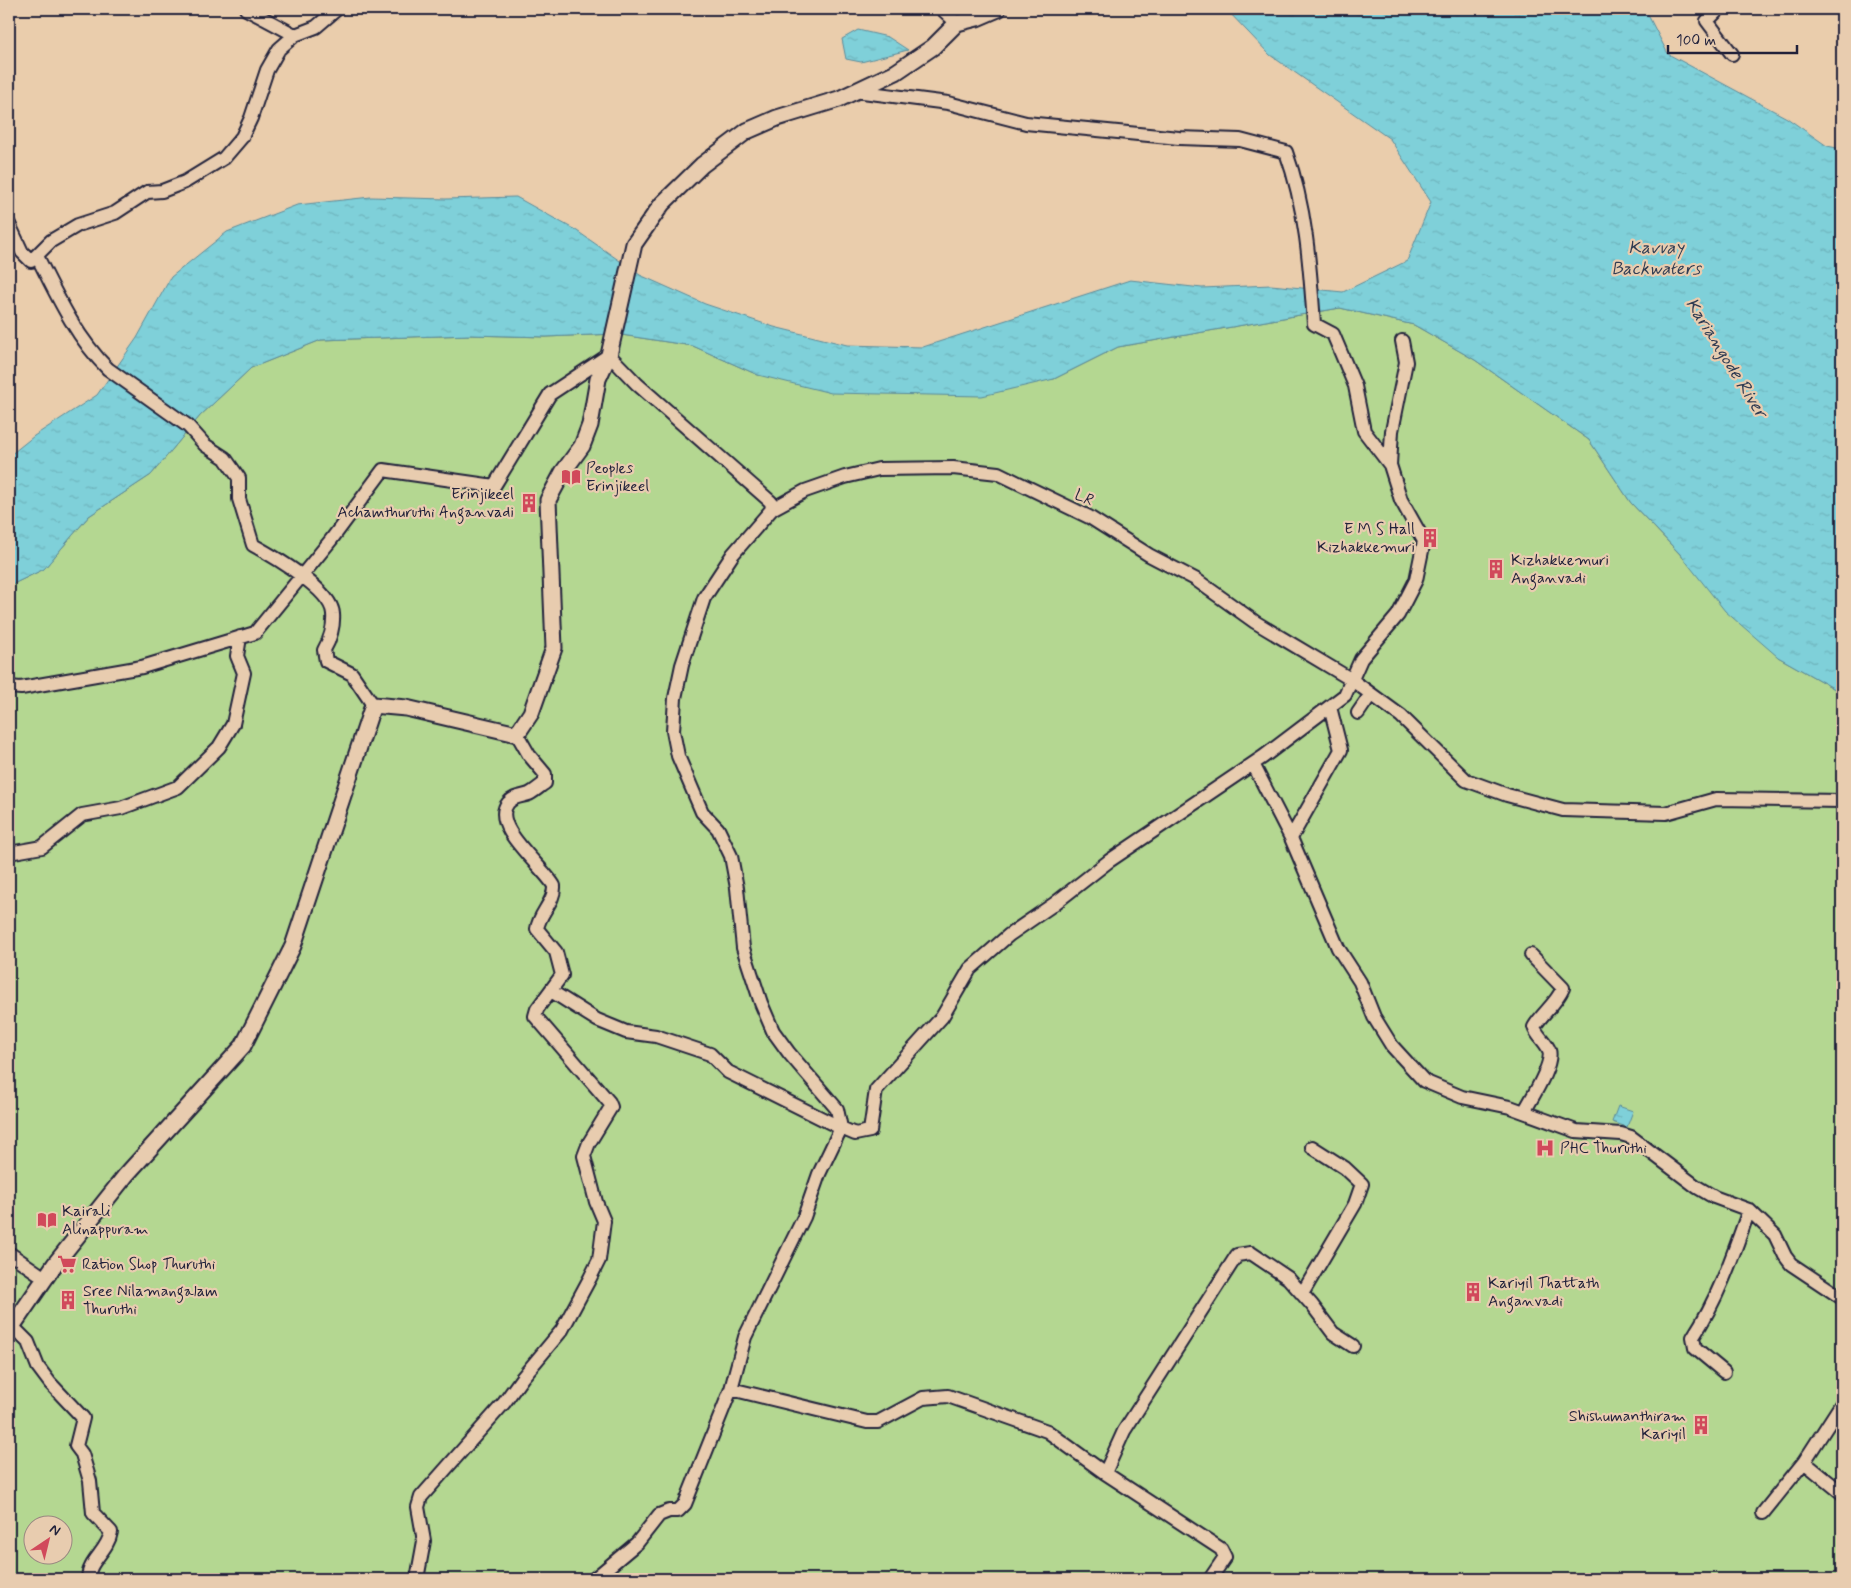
<svg xmlns="http://www.w3.org/2000/svg" width="1851" height="1588" font-family="Mynerve,sans-serif">
  <style>
    .green { fill: #b4d791; stroke: #6b7c66; fill-rule: evenodd }
    .water { fill: url(#water-ripples); stroke: #5a8a9a }
    .lines { fill: none; stroke-linecap: round; stroke-linejoin: round }
    .minor-casing { stroke: #22223b; stroke-width: 16 }
    .major-casing { stroke: #22223b; stroke-width: 19 }
    .minor { stroke: #e8ccaf; stroke-width: 12 }
    .major { stroke: #e8ccaf; stroke-width: 15 }
    .labels { text-anchor: middle; dominant-baseline: central; stroke-width: 4.5; stroke-linejoin: round; paint-order: stroke }
    .poi-label { font-size: 16px; fill: #22223b; stroke: #e8ccaf; text-anchor: start }
    .street-label { font-size: 16px; fill: #22223b; stroke: #e8ccaf }
    .water-label { font-size: 18px; font-style: italic; fill: #303c53; stroke: #e8ccaf }
  </style>
  <defs>
    <pattern id="water-ripples" width="26" height="14" patternUnits="userSpaceOnUse" patternTransform="scale(1.25)"><rect width="26" height="14" fill="#7fd0d9"/><path d="M2 4q2-2 4 0t4 0M15 11q2-2 4 0t4 0" fill="none" stroke="#6db2bb"/></pattern>
  </defs>
  <rect width="100%" height="100%" fill="#eacdac"/>
  <filter id="ink" filterUnits="userSpaceOnUse"><feTurbulence type="fractalNoise" baseFrequency=".02" numOctaves="2"/><feDisplacementMap in="SourceGraphic" scale="10" xChannelSelector="R" yChannelSelector="G"/><feConvolveMatrix kernelMatrix="1 2 1 2 8 2 1 2 1" color-interpolation-filters="sRGB"/></filter>
  <g filter="url(#ink)">
    <path class="green" d="M 1340,308 L 1414,325 L 1475,360 L 1589,440 L 1631,503 L 1778,657 L 1842,693 L 1842,1579 L 9,1579 L 9,586 L 44,569 L 89,516 L 151,475 L 200,416 L 251,368 L 321,340 L 470,335 L 546,337 L 615,334 L 693,346 L 758,375 L 1054,379 L 1118,347 ZM 32,1526 L 62,1526 L 62,1556 L 32,1556 Z"/>
    <path class="water" d="M 1226,9 L 1645,9 L 1668,54 L 1787,118 L 1827,146 L 1842,149 L 1842,693 L 1778,657 L 1725,611 L 1680,554 L 1631,503 L 1589,440 L 1475,360 L 1414,325 L 1340,308 L 1118,347 L 1054,379 L 982,396 L 831,393 L 758,375 L 693,346 L 615,334 L 546,337 L 470,335 L 321,340 L 251,368 L 200,416 L 151,475 L 89,516 L 44,569 L 9,586 L 9,456 L 34,436 L 97,395 L 137,338 L 171,277 L 227,232 L 297,205 L 371,197 L 446,199 L 516,197 L 577,231 L 640,275 L 705,304 L 774,327 L 847,345 L 923,347 L 1130,280 L 1202,288 L 1271,285 L 1343,292 L 1407,261 L 1431,202 L 1390,139 L 1270,55 Z
      M 858,30 L 888,37 L 908,50 L 861,62 L 846,59 L 842,39 Z
      M 1618,1106 L 1633,1111 L 1627,1127 L 1612,1122 Z"/>
    <g class="lines">
      <g class="minor-casing">
        <path id="minor" d="M 246,9 L 295,35
          M 942,9 L 957,23
          M 1719,9 L 1707,21 L 1732,54
          M 855,91 L 948,103 L 1026,123 L 1179,138 L 1240,140 L 1286,152 C 1306,207 1310,266 1314,324 L 1333,334 L 1355,386 L 1364,431 L 1390,465
          M 9,224 L 22,252 L 31,261 L 51,241 L 78,225 L 115,213 L 147,192 L 162,191 L 185,182 L 224,158 L 242,137 L 251,118 L 267,70 L 279,49 L 295,35 L 316,27 L 337,9
          M 37,256 C 57,296 76,337 108,369 L 188,426 L 205,445 L 225,458 L 239,478 L 239,499 L 253,545 C 273,556 332,590 333,614 C 334,626 330,640 324,650 L 326,661 L 352,674 L 373,705
          M 772,509 L 805,491 L 845,477 L 879,469 L 953,468 L 998,473 L 1089,517 L 1149,555 L 1195,579 L 1255,622 L 1352,680 L 1401,716 L 1466,780 L 1507,795 L 1563,810 L 1666,813 L 1716,799 L 1842,801
          M 9,687 L 21,688 L 142,667 L 255,633 L 331,540 L 383,470 L 494,486 L 550,394 L 609,355 L 637,384 L 771,502 L 772,509 L 733,554 L 704,598 L 682,665 L 675,698 L 673,731 L 678,756 L 702,812 L 718,829 L 731,856 L 737,888 L 743,948 L 761,1003 L 773,1031 L 789,1053 L 837,1109 L 841,1128 L 819,1174 L 804,1217 L 745,1337 L 731,1389 L 685,1504 L 678,1511 L 669,1511 L 659,1515 L 637,1543 L 594,1579
          M 1358,713 L 1371,694
          M 1253,764 L 1291,838 L 1338,948 L 1360,982 L 1374,1017 L 1392,1046 L 1424,1081 L 1462,1097 L 1510,1107 L 1576,1131 L 1621,1134 L 1631,1137 L 1697,1187 L 1714,1197 L 1749,1210 L 1775,1235 L 1785,1256 L 1791,1264 L 1842,1298
          M 1291,838 L 1341,750 L 1330,707
          M 9,853 L 42,847 L 82,815 L 121,808 L 178,787 L 219,747 L 233,724 L 244,673 L 237,656 L 240,637
          M 551,991 L 597,1020 L 626,1032 L 656,1036 L 710,1054 L 728,1072 L 841,1128 L 855,1134 L 870,1131 L 876,1090 L 942,1017 L 970,969 L 1009,935 L 1054,904 L 1109,861 L 1263,757 L 1345,695 L 1361,659 L 1398,615 L 1416,580 L 1424,541 L 1401,500 L 1390,465 L 1392,431 L 1406,362 L 1402,341
          M 1524,1112 C 1531,1099 1554,1064 1549,1050 C 1545,1041 1537,1036 1534,1027 C 1543,1012 1556,1004 1563,988 L 1531,955
          M 9,1253 L 45,1278
          M 1302,1294 L 1355,1204 L 1362,1184 L 1345,1168 L 1312,1147
          M 13,1327 L 28,1342 L 38,1367 L 50,1383 L 83,1418 L 76,1446 L 82,1454 L 90,1481 L 93,1513 L 111,1532 C 108,1551 88,1561 88,1579
          M 1724,1372 L 1695,1348 L 1693,1337 C 1719,1297 1733,1255 1749,1210
          M 731,1389 L 867,1422 L 878,1422 L 923,1398 L 948,1396 L 1047,1431 L 1105,1473 L 1221,1549 L 1225,1557 L 1210,1579
          M 1842,1403 L 1804,1462 L 1842,1493
          M 1105,1473 L 1124,1431 L 1237,1255 L 1251,1253 L 1288,1278 L 1312,1305 L 1333,1333 L 1353,1346
          M 1763,1513 L 1804,1462
          M 417,1579 L 424,1541 L 418,1507 L 421,1497 L 504,1403 L 522,1378 L 562,1330 L 590,1278 L 599,1260 L 604,1221 L 596,1202 L 584,1156 L 589,1143 L 611,1107 L 609,1102 L 535,1016 L 537,1009 L 562,975 L 556,952 L 537,929 C 539,913 555,902 554,886 C 545,868 489,826 508,803 C 514,796 521,797 529,794 C 535,791 540,786 545,783 L 545,774 L 529,755 L 517,734"/>
      </g>
      <g class="major-casing">
        <path id="major" d="M 9,1331 L 55,1264 L 126,1175 L 243,1046 L 293,946 L 373,705 L 406,708 L 517,734 L 531,713 L 554,648 L 548,500 L 563,472 L 582,446 L 590,425 L 598,379 L 609,355 L 634,244 L 662,204 L 702,165 L 747,131 L 777,118 L 839,99 L 896,72 L 933,47 L 957,23 L 977,18 L 998,9"/>
      </g>
      <use href="#minor" class="minor"/>
      <use href="#major" class="major"/>
    </g>
  </g>
  <defs>
    <g id="library-bare" transform="scale(1.5)"><path d="M-6-4Q-3-5.5-.7-3.5V5Q-3 3-6 4ZM6-4Q3-5.5 .7-3.5V5Q3 3 6 4Z" fill="#d1495b" stroke="#e8ccaf" stroke-width="2.5" paint-order="stroke"/></g>
    <g id="building-bare" transform="scale(1.5)"><path d="M-4-6H4V6H1V3H-1V6H-4ZM-2.5-4.3h1.7v1.8h-1.7ZM.8-4.3h1.7v1.8H.8ZM-2.5-1h1.7V.8h-1.7ZM.8-1h1.7V.8H.8Z" fill="#d1495b" stroke="#e8ccaf" stroke-width="2.5" paint-order="stroke"/></g>
    <g id="hospital-bare" transform="scale(1.5)"><path d="M-5-5h3v3.5h4V-5h3V5h-3V1.5h-4V5h-3Z" fill="#d1495b" stroke="#e8ccaf" stroke-width="2.5" paint-order="stroke"/></g>
    <g id="supermarket-bare" transform="scale(1.5)"><path d="M-6-5.5h2.5l.6 2H6L4.5 2H-2.5L-4.4-4H-6ZM-1.5 3.2a1.3 1.3 0 1 0 .1 0ZM3 3.2a1.3 1.3 0 1 0 .1 0Z" fill="#d1495b" stroke="#e8ccaf" stroke-width="2.5" paint-order="stroke"/></g>
  </defs>
  <g fill-rule="evenodd">
    <use href="#library-bare" x="571" y="477"/>
    <use href="#building-bare" x="529" y="503"/>
    <use href="#building-bare" x="1430" y="538"/>
    <use href="#building-bare" x="1496" y="569"/>
    <use href="#hospital-bare" x="1545" y="1148"/>
    <use href="#library-bare" x="47" y="1220"/>
    <use href="#supermarket-bare" x="67" y="1264"/>
    <use href="#building-bare" x="1473" y="1292"/>
    <use href="#building-bare" x="68" y="1300"/>
    <use href="#building-bare" x="1701" y="1425"/>
  </g>
  <g class="labels">
    <g class="poi-label">
      <text x="586" y="468">Peoples<tspan x="586" dy="18">Erinjikeel</tspan></text>
      <text x="514" y="494" text-anchor="end">Erinjikeel<tspan x="514" dy="18">Achamthuruthi Anganvadi</tspan></text>
      <text x="1415" y="529" text-anchor="end">E M S Hall<tspan x="1415" dy="18">Kizhakkemuri</tspan></text>
      <text x="1511" y="560">Kizhakkemuri<tspan x="1511" dy="18">Anganvadi</tspan></text>
      <text x="1560" y="1148">PHC Thuruthi</text>
      <text x="62" y="1211">Kairali<tspan x="62" dy="18">Alinappuram</tspan></text>
      <text x="82" y="1264">Ration Shop Thuruthi</text>
      <text x="1488" y="1283">Kariyil Thattath<tspan x="1488" dy="18">Anganvadi</tspan></text>
      <text x="83" y="1291">Sree Nilamangalam<tspan x="83" dy="18">Thuruthi</tspan></text>
      <text x="1686" y="1416" text-anchor="end">Shishumanthiram<tspan x="1686" dy="18">Kariyil</tspan></text>
    </g>
    <g class="street-label">
      <text transform="translate(1084 498) rotate(25)">LR</text>
    </g>
    <g class="water-label">
      <text x="1656" y="248">Kavvay<tspan x="1656" dy="21">Backwaters</tspan></text>
      <text transform="translate(1726 358) rotate(58)">Kariangode River</text>
    </g>
  </g>
  <rect width="1851" height="1588" fill="none" stroke="#e8ccaf" stroke-width="30"/>
  <rect x="15" y="15" width="1821" height="1558" fill="none" stroke="#22223b" stroke-width="2" filter="url(#ink)"/>
  <g transform="translate(48 1540) rotate(35)"><circle r="24" fill="#e8ccaf" stroke="#998881"/>
  <path d="M0-4L9 19L0 12L-9 19Z" fill="#d1495b"/>
  <text y="-8" font-size="14" font-weight="bold" text-anchor="middle" fill="#22223b">N</text>
  </g>
  <path d="M1668 45v8h129v-8" fill="none" stroke="#22223b" stroke-width="2.5"/>
  <text x="1676" y="45" font-size="15" fill="#22223b" stroke="#e8ccaf" stroke-width="4" paint-order="stroke">100 m</text>
</svg>
